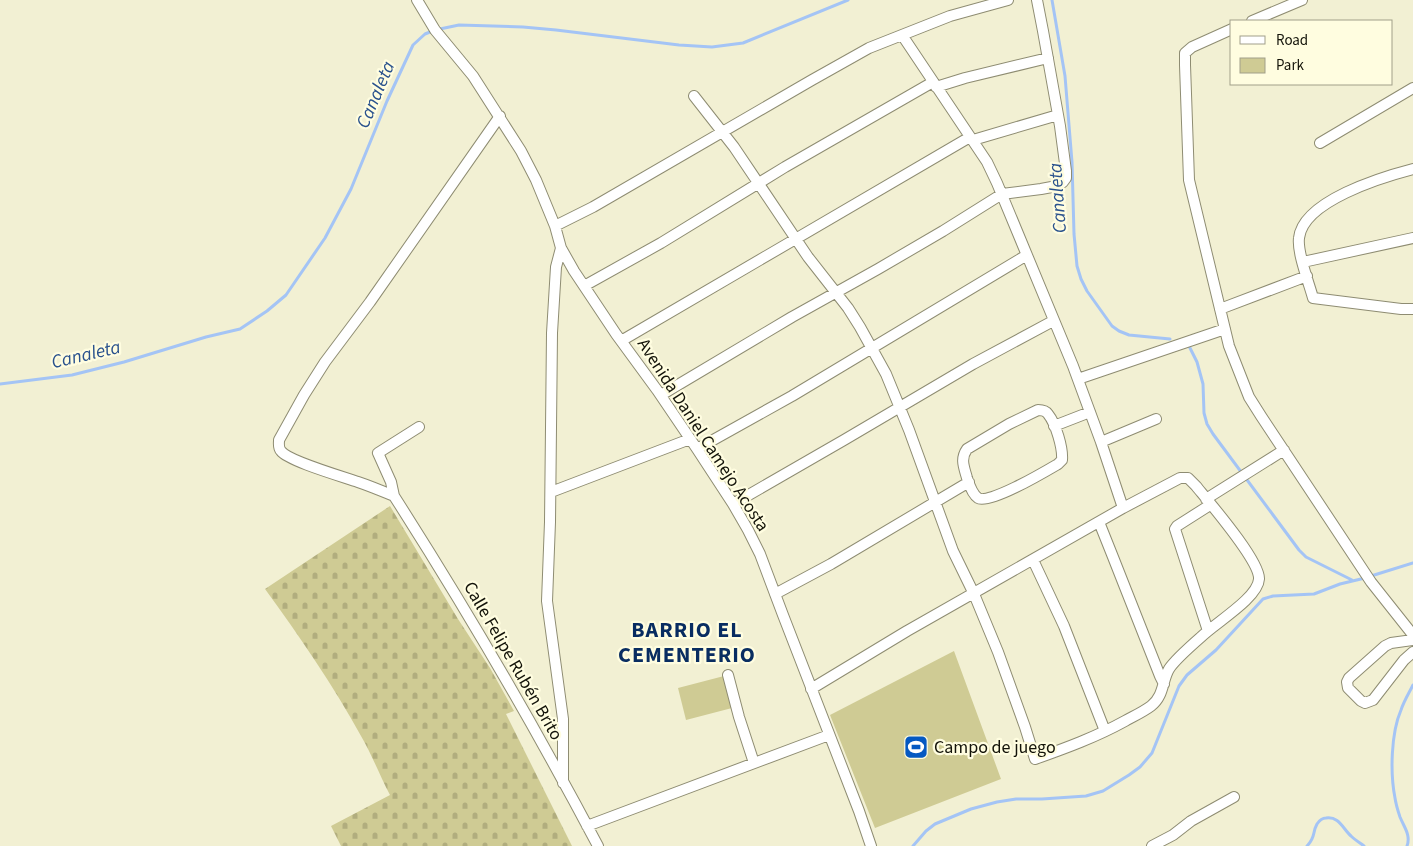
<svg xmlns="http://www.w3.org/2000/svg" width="1413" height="846" font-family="'Source Sans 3',sans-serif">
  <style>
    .green { fill: #cfcb94 }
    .cemetery { fill: url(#cemetery-stones) }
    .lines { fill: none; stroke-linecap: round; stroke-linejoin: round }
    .stream { stroke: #a4c4f5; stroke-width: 3 }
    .street-casing { stroke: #8e8c72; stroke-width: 12 }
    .street { stroke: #fff; stroke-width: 10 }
    .labels { text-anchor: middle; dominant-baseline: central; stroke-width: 4.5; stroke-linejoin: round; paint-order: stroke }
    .street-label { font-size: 18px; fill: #131309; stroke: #fffde0 }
    .poi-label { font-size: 18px; fill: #131309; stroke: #fffde0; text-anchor: start }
    .water-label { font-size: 19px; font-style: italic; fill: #2a528d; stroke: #fffde0 }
    .district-label { font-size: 22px; font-weight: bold; letter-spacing: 1px; fill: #092d61; stroke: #fffde0 }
  </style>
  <defs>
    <pattern id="cemetery-stones" width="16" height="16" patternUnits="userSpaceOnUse" patternTransform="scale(1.25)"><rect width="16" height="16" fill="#cfcb94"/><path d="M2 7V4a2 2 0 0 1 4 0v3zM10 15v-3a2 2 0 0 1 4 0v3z" fill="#b1ad7e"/></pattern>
  </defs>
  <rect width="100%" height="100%" fill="#f2f0d3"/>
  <path class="green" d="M 954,651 L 1001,779 L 875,828 L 830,715 Z
    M 724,676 L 732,708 L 686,720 L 678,688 Z"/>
  <path class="cemetery" d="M 390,506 L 458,619 L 490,668 L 514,711 L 506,714 L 572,846 L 341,846 L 331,826 L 390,795 C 380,776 372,755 361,736 C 333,685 300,637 265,589 Z"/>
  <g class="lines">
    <path class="stream" d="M 1052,0 L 1065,76 L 1072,162 L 1074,234 L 1077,266 L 1081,279 L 1087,291 L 1112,326 L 1119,331 L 1129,335 L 1170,339
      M 1189,346 L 1197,362 L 1203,384 L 1204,413 L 1207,424 L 1213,434 L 1299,550 L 1306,557 L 1352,580
      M 0,384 L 72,375 L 124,362 L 206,337 L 240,329 L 267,311 L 286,295 L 325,238 L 351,189 L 387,101 L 413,45 L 425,34 L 435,30 L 459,25 L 523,27 L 556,30 L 679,45 L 712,47 L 743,43 L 848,0
      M 1371,576 L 1413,563
      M 913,846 L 926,831 L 935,824 L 971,809 L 997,802 L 1016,799 L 1042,799 L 1086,796 L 1103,791 L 1129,775 L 1140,767 L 1152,753 L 1179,686 L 1187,675 L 1216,650 L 1263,599 L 1273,596 L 1314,594 L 1340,584 L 1365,578
      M 1307,846 C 1316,837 1312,833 1317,824 C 1319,821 1322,818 1326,818 C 1339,816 1343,829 1351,836 C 1355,840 1360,843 1364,846
      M 1407,846 C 1411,835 1404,827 1400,817 C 1398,811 1396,805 1395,798 C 1390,773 1391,733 1401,710 C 1404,701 1409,693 1413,685"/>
    <g class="street-casing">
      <path id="street" d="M 417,0 L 435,30 L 473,76 L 521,151 L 536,180 L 555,226 L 561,248 L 556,267 L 552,333 L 550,522 L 547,601 L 563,719 L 563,783
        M 1252,21 L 1302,0
        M 1232,29 L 1192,47 L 1185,53 L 1185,65 L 1189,180 L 1229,346 L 1249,397 L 1261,416 L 1371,582 L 1413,635
        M 902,35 L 987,162 L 997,183 L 1073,366 L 1101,442 L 1123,508
        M 936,87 L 965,78 L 1048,58
        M 694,96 L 734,147 L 808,257 L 848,308 L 860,327 L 886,374 L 909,430 L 953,551 L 974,594 L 998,652 L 1025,727 L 1035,759 C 1066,748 1096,737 1125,721 C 1134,716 1143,712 1151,706 C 1164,696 1162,681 1169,669 C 1174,661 1193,644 1201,637 C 1215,623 1258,598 1259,579 C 1260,561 1209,502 1196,486 L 1188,478 L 1180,478 L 1123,508 L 907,631 L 811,689
        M 973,140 L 1058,115
        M 1320,143 L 1413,88
        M 1413,169 C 1382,177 1303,201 1299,238 C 1297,253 1309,283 1313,298 L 1401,309 L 1413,309
        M 555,226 L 593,207 L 812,80 L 869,48 L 950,16 L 1008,0
        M 561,248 L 574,271 L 616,334 L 657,390 L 697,449 L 733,504 L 748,530 L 760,554 L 783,615 L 859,811 L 871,846
        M 1303,262 L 1413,238
        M 584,286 L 661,243 L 785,167 L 933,82
        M 1220,309 L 1307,276
        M 621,341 L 970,137
        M 1078,379 L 1225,329
        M 661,395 L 792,317 L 878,269 L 943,231 L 1002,194 L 1041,189 L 1057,186 L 1063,182 L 1066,178 L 1066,171 L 1060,126 L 1043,31 L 1037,0
        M 1038,410 C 1042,410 1046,411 1048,414 C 1056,424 1063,448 1062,460 L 1058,464 C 1046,471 989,505 978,498 C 972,494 969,484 967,478 C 964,467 960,459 967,449 L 1009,424 Z
        M 1054,426 L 1090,412
        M 419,427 L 378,453 L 391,482 L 394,496 C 467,610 535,727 598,846
        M 1101,442 L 1156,419
        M 697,449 L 792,396 L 1027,255
        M 551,492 L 690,439
        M 394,496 C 382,491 370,486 358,482 C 344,477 288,461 281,451 C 278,448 279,444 279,440 L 304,395 L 325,362 L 370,302 L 500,116
        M 1206,499 L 1284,450
        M 733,504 L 844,440 L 973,364 L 1053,321
        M 1099,522 L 1113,557 L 1160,676 L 1164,684
        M 1033,560 L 1064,626 L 1105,731
        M 775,594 L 831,564 L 969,482
        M 1208,631 L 1175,529 L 1177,526 L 1210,505
        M 1413,640 L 1391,643 L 1385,646 L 1349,678 L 1347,682 L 1348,688 L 1361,701 L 1365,703 L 1373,700 L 1404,660 L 1413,652
        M 728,675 L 739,717 L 754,763
        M 587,826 L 829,735
        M 1152,846 L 1173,835 L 1191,821 L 1234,797"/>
    </g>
    <use href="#street" class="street"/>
  </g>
  <defs>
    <g id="stadium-square" transform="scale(1.25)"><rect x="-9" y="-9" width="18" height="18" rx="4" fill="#0559c2" stroke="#fffde0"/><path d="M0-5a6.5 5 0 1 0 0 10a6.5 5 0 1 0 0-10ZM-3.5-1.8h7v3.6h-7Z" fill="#fff"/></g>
  </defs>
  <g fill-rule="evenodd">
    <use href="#stadium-square" x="916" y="747"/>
  </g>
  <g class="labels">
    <g class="street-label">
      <text transform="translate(703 435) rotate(57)">Avenida Daniel Camejo Acosta</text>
      <text transform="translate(513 661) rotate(60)">Calle Felipe Rubén Brito</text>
    </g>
    <g class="poi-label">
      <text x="934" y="747">Campo de juego</text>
    </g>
    <g class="water-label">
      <text transform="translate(376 95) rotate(-67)">Canaleta</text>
      <text transform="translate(1058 198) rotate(-94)">Canaleta</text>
      <text transform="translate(86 355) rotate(-13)">Canaleta</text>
    </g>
    <g class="district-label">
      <text x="687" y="630">BARRIO EL<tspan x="687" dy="25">CEMENTERIO</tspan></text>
    </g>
  </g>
  <rect x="1230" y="20" width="162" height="65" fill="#fffde0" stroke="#a19f8a"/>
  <rect x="1240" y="36" width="25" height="8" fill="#ffffff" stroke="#a19f8a"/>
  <text x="1276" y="45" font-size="15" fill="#131309">Road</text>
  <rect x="1240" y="58" width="25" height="15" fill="#cfcb94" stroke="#a19f8a"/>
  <text x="1276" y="70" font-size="15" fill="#131309">Park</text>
</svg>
